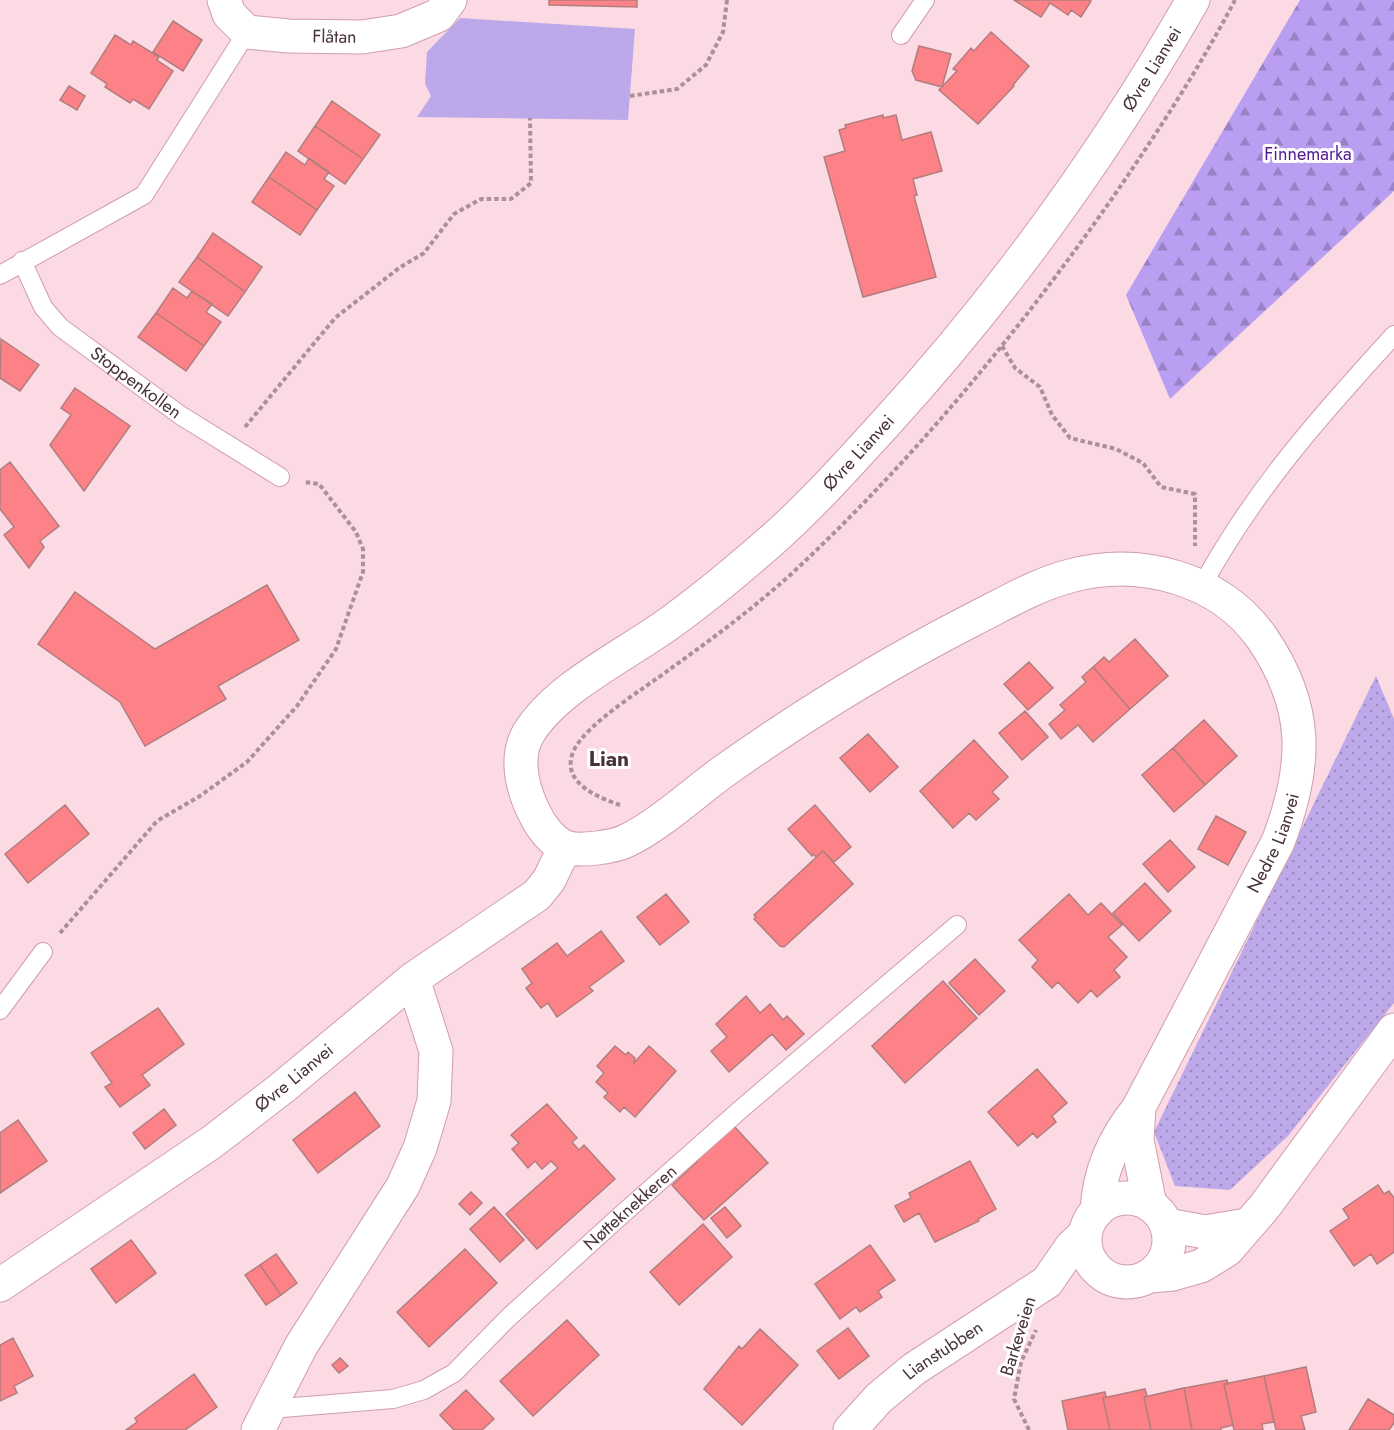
<svg xmlns="http://www.w3.org/2000/svg" width="1394" height="1430" font-family="Jost,sans-serif">
  <style>
    .grass { fill: url(#grass-dots) }
    .forest { fill: url(#forest-firs) }
    .park { fill: #bda9e9 }
    .building { fill: #fd8287; stroke: #b17d7e; stroke-width: 1.5 }
    .lines { fill: none; stroke-linecap: round; stroke-linejoin: round }
    .lane-casing { stroke: #d19dad; stroke-width: 20 }
    .street-casing { stroke: #d19dad; stroke-width: 35 }
    .path { stroke: #ac9098; stroke-width: 4; stroke-dasharray: 4.5 3; stroke-linecap: butt }
    .lane { stroke: #fff; stroke-width: 18 }
    .street { stroke: #fff; stroke-width: 33 }
    .labels { text-anchor: middle; dominant-baseline: central; stroke-width: 6; stroke-linejoin: round; paint-order: stroke }
    .street-label { font-size: 18px; fill: #483239; stroke: #fff }
    .park-label { font-size: 18px; fill: #531993; stroke: #fff }
    .quarter-label { font-size: 21px; font-weight: bold; fill: #483239; stroke: #fff }
  </style>
  <defs>
    <pattern id="grass-dots" width="8" height="8" patternUnits="userSpaceOnUse" patternTransform="scale(1.5)"><rect width="8" height="8" fill="#bda9e9"/><path d="M2 2h.1M6 6h.1" fill="none" stroke="#9c8abe" stroke-width="1.8" stroke-linecap="round"/></pattern>
    <pattern id="forest-firs" width="22" height="20" patternUnits="userSpaceOnUse" patternTransform="scale(1.5)"><rect width="22" height="20" fill="#b99ef1"/><path d="M5 1l3.5 6h-7zM16 11l3.5 6h-7z" fill="#9881c4"/></pattern>
  </defs>
  <rect width="100%" height="100%" fill="#fbdae3"/>
  <path class="grass" d="M 1376,676 L 1394,719 L 1394,1003 L 1288,1136 L 1230,1190 L 1175,1186 L 1154,1132 Z"/>
  <path class="forest" d="M 1300,0 L 1394,0 L 1394,191 L 1170,399 L 1126,295 Z"/>
  <path class="park" d="M 460,18 L 635,29 L 628,120 L 417,117 L 431,96 L 425,84 L 427,52 Z"/>
  <path class="building" d="M 549,0 L 637,0 L 637,7 L 549,5 Z
    M 1014,0 L 1090,0 L 1091,1 L 1081,17 L 1071,10 L 1068,15 L 1050,3 L 1041,17 Z
    M 173,21 L 202,40 L 183,71 L 153,52 Z
    M 991,32 L 1029,66 L 1013,85 L 1014,86 L 978,124 L 939,90 L 957,71 L 953,69 L 971,48 L 974,51 Z
    M 115,35 L 131,45 L 133,41 L 159,57 L 157,60 L 173,71 L 149,109 L 133,99 L 130,103 L 105,87 L 107,84 L 91,73 Z
    M 919,46 L 951,54 L 942,87 L 916,80 L 912,71 Z
    M 69,86 L 85,96 L 77,110 L 60,100 Z
    M 332,101 L 380,135 L 363,159 L 315,126 Z
    M 883,115 L 883,118 L 896,115 L 902,140 L 931,132 L 942,171 L 913,179 L 917,195 L 914,196 L 936,277 L 863,297 L 824,157 L 845,151 L 839,130 L 846,128 L 845,125 Z
    M 315,126 L 363,159 L 345,184 L 298,151 Z
    M 286,152 L 305,165 L 309,158 L 329,172 L 324,179 L 334,186 L 317,210 L 269,177 Z
    M 269,177 L 317,210 L 300,235 L 252,202 Z
    M 213,233 L 262,267 L 245,292 L 197,257 Z
    M 197,257 L 245,292 L 228,316 L 179,282 Z
    M 173,288 L 187,298 L 192,291 L 212,304 L 206,312 L 221,322 L 204,346 L 156,313 Z
    M 156,313 L 204,346 L 186,371 L 138,337 Z
    M 1,339 L 39,365 L 20,391 L 0,378 Z
    M 75,388 L 130,426 L 84,491 L 50,445 L 71,415 L 61,408 Z
    M 10,462 L 59,526 L 40,541 L 44,547 L 29,568 L 4,535 L 14,527 L 0,509 L 0,470 Z
    M 267,585 L 299,640 L 218,686 L 226,699 L 145,746 L 120,702 L 38,644 L 75,592 L 155,649 Z
    M 1135,639 L 1168,676 L 1130,709 L 1093,667 L 1104,657 L 1109,662 Z
    M 1029,662 L 1053,688 L 1028,710 L 1004,684 Z
    M 1093,667 L 1130,709 L 1093,742 L 1078,725 L 1061,739 L 1049,724 L 1065,710 L 1060,705 L 1086,682 L 1082,677 Z
    M 1025,711 L 1048,737 L 1022,760 L 999,733 Z
    M 1204,720 L 1237,756 L 1205,785 L 1173,748 Z
    M 868,734 L 898,767 L 870,792 L 840,758 Z
    M 974,740 L 1008,777 L 992,792 L 999,799 L 976,820 L 969,813 L 953,828 L 920,791 Z
    M 1173,748 L 1205,785 L 1174,812 L 1142,775 Z
    M 65,805 L 89,834 L 28,883 L 5,854 Z
    M 815,805 L 851,847 L 834,862 L 823,851 L 816,857 L 813,854 L 812,856 L 788,829 Z
    M 1216,816 L 1246,832 L 1228,865 L 1198,849 Z
    M 1170,840 L 1195,867 L 1168,892 L 1143,864 Z
    M 823,851 L 853,884 L 784,947 L 780,946 L 754,919 L 756,917 L 754,915 Z
    M 1145,883 L 1171,911 L 1139,941 L 1113,913 Z
    M 666,894 L 689,922 L 660,945 L 637,917 Z
    M 1069,894 L 1088,915 L 1101,903 L 1122,925 L 1108,937 L 1127,957 L 1114,970 L 1120,977 L 1097,997 L 1091,990 L 1078,1003 L 1058,982 L 1052,988 L 1032,967 L 1038,960 L 1019,940 Z
    M 601,931 L 624,961 L 589,987 L 593,991 L 557,1017 L 548,1003 L 541,1008 L 526,988 L 532,983 L 522,969 L 557,943 L 567,956 Z
    M 975,959 L 1005,991 L 979,1015 L 949,983 Z
    M 943,981 L 977,1018 L 905,1083 L 872,1046 Z
    M 746,996 L 760,1013 L 770,1004 L 783,1020 L 787,1016 L 804,1034 L 786,1050 L 772,1034 L 729,1072 L 711,1051 L 727,1037 L 716,1024 Z
    M 158,1008 L 184,1044 L 142,1075 L 150,1085 L 120,1107 L 105,1087 L 112,1083 L 91,1053 Z
    M 615,1046 L 626,1055 L 628,1052 L 635,1058 L 634,1063 L 649,1046 L 676,1071 L 635,1117 L 624,1107 L 620,1112 L 604,1097 L 608,1093 L 596,1082 L 604,1073 L 597,1066 Z
    M 1037,1069 L 1067,1103 L 1052,1116 L 1056,1122 L 1037,1138 L 1033,1133 L 1018,1146 L 988,1112 Z
    M 355,1092 L 380,1126 L 318,1173 L 293,1140 Z
    M 547,1104 L 577,1138 L 572,1142 L 579,1150 L 584,1145 L 615,1179 L 537,1249 L 506,1214 L 558,1168 L 551,1161 L 542,1169 L 535,1161 L 528,1168 L 512,1149 L 519,1143 L 511,1135 Z
    M 164,1109 L 176,1125 L 145,1149 L 133,1133 Z
    M 18,1120 L 47,1161 L 0,1193 L 0,1133 Z
    M 732,1124 L 768,1163 L 704,1220 L 672,1185 L 697,1162 L 694,1159 Z
    M 970,1161 L 996,1209 L 978,1219 L 979,1221 L 935,1242 L 919,1213 L 904,1222 L 895,1206 L 911,1198 L 909,1193 Z
    M 1378,1185 L 1384,1194 L 1389,1191 L 1394,1198 L 1394,1252 L 1377,1264 L 1371,1254 L 1354,1266 L 1330,1231 L 1349,1218 L 1343,1209 Z
    M 471,1192 L 482,1203 L 470,1215 L 459,1204 Z
    M 494,1207 L 524,1240 L 500,1262 L 470,1229 Z
    M 725,1207 L 741,1226 L 727,1238 L 711,1218 Z
    M 703,1224 L 732,1257 L 679,1305 L 650,1272 Z
    M 131,1240 L 156,1273 L 116,1303 L 91,1269 Z
    M 870,1245 L 895,1280 L 878,1291 L 882,1297 L 860,1312 L 856,1307 L 840,1319 L 815,1284 Z
    M 465,1249 L 497,1283 L 429,1347 L 397,1312 Z
    M 276,1254 L 297,1283 L 281,1295 L 260,1265 Z
    M 260,1265 L 281,1295 L 266,1305 L 245,1275 Z
    M 567,1320 L 599,1355 L 533,1416 L 500,1381 Z
    M 848,1328 L 869,1356 L 839,1379 L 817,1351 Z
    M 760,1329 L 798,1365 L 742,1425 L 704,1389 L 739,1346 L 742,1349 Z
    M 13,1338 L 33,1376 L 14,1386 L 17,1393 L 0,1401 L 0,1345 Z
    M 340,1358 L 348,1366 L 339,1373 L 332,1365 Z
    M 1306,1367 L 1316,1412 L 1301,1416 L 1305,1430 L 1276,1430 L 1264,1376 Z
    M 194,1374 L 217,1407 L 185,1430 L 126,1430 L 137,1422 L 135,1418 Z
    M 1264,1376 L 1274,1422 L 1262,1424 L 1263,1430 L 1234,1430 L 1224,1384 Z
    M 1227,1380 L 1228,1384 L 1224,1384 L 1233,1425 L 1221,1428 L 1221,1430 L 1192,1430 L 1184,1388 Z
    M 1184,1388 L 1192,1430 L 1151,1430 L 1144,1397 Z
    M 1145,1389 L 1147,1396 L 1144,1397 L 1151,1430 L 1110,1430 L 1103,1398 Z
    M 466,1390 L 494,1419 L 482,1430 L 454,1430 L 440,1415 Z
    M 1105,1392 L 1106,1397 L 1103,1398 L 1110,1430 L 1068,1430 L 1062,1401 Z
    M 1368,1399 L 1394,1415 L 1394,1423 L 1389,1430 L 1349,1430 Z"/>
  <g class="lines">
    <g class="lane-casing">
      <g id="lane">
        <path d="M 901,35 L 925,0"/>
        <path id="s1" d="M 22,261 L 43,307 L 60,327 L 180,415 L 280,477"/>
        <path d="M 0,275 L 144,195 L 247,32"/>
        <path d="M 1202,586 C 1254,490 1321,415 1394,335"/>
        <path d="M 0,1010 L 43,952"/>
        <path id="s2" d="M 270,1409 L 393,1399 L 424,1390 L 454,1373 L 509,1317 L 618,1218 L 741,1109 L 957,925"/>
      </g>
    </g>
    <g class="street-casing">
      <g id="street">
        <path id="s3" d="M 224,0 L 229,14 L 247,32 L 288,36 L 362,37 L 401,31 L 439,15 L 450,0"/>
        <circle cx="1127" cy="1240" r="42"/>
        <path id="s4" d="M 1150,1205 L 1137,1140 L 1139,1107 L 1278,842 C 1307,766 1310,708 1262,638 C 1220,578 1139,557 1070,576 C 1035,585 1004,604 972,620 C 886,664 803,715 724,771 C 695,792 659,825 628,840 C 615,847 579,852 565,847 C 553,842 541,827 536,816 C 523,792 514,759 528,734 C 556,687 628,654 671,622 C 706,597 739,569 771,541 C 812,505 847,465 884,425 C 1002,296 1106,152 1193,0"/>
        <path d="M 1097,1211 C 1099,1173 1114,1138 1138,1109"/>
        <path d="M 1167,1225 L 1205,1232 L 1247,1225"/>
        <path d="M 1150,1276 L 1173,1274 L 1201,1266 L 1227,1250 L 1265,1206 L 1394,1030"/>
        <path id="s5" d="M 0,1285 L 212,1142 L 282,1088 L 413,979 L 537,895 L 549,880 L 565,847"/>
        <path d="M 258,1430 L 301,1346 L 403,1186 L 420,1148 L 434,1101 L 436,1051 L 413,979"/>
        <path id="s6" d="M 850,1430 L 879,1398 L 914,1369 L 1047,1282 L 1072,1246 L 1085,1234"/>
      </g>
    </g>
    <path class="path" d="M 630,96 L 677,89 L 706,65 L 723,32 L 727,0
      M 1002,346 L 1015,368 L 1040,387 L 1052,415 L 1070,438 L 1116,449 L 1143,463 L 1161,487 L 1195,494 L 1195,546
      M 245,427 L 335,318 L 399,268 L 424,253 L 454,214 L 481,199 L 511,199 L 531,183 L 530,118
      M 620,805 C 597,797 559,782 574,750 C 587,723 645,688 670,669 C 716,636 762,602 803,563 C 918,454 1020,330 1111,200 C 1155,136 1199,69 1235,0
      M 60,933 L 157,821 L 200,796 L 247,762 L 297,706 L 336,649 L 363,572 L 363,549 L 356,532 L 319,484 L 304,482
      M 1029,1430 L 1014,1399 L 1021,1362 L 1036,1330"/>
    <use href="#lane" class="lane"/>
    <use href="#street" class="street"/>
  </g>
  <g class="labels">
    <g class="street-label">
      <text stroke="none"><textPath href="#s3" startOffset="128">Flåtan</textPath></text>
      <text stroke="none"><textPath href="#s4" startOffset="2458">Øvre Lianvei</textPath></text>
      <text stroke="none"><textPath href="#s1" startOffset="171">Stoppenkollen</textPath></text>
      <text stroke="none"><textPath href="#s4" startOffset="1974">Øvre Lianvei</textPath></text>
      <text stroke="none"><textPath href="#s4" startOffset="396">Nedre Lianvei</textPath></text>
      <text stroke="none"><textPath href="#s5" startOffset="360">Øvre Lianvei</textPath></text>
      <text stroke="none"><textPath href="#s2" startOffset="432">Nøtteknekkeren</textPath></text>
      <text transform="translate(1018 1336) rotate(-73)">Barkeveien</text>
      <text stroke="none"><textPath href="#s6" startOffset="123">Lianstubben</textPath></text>
    </g>
    <g class="park-label">
      <text x="1308" y="154">Finnemarka</text>
    </g>
    <g class="quarter-label">
      <text x="609" y="759">Lian</text>
    </g>
  </g>
</svg>
